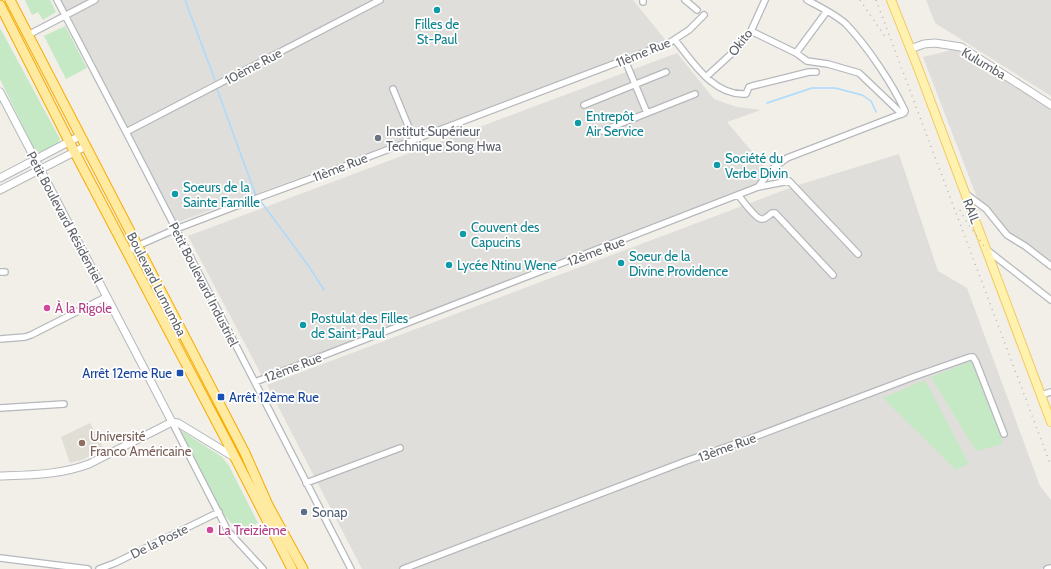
<svg xmlns="http://www.w3.org/2000/svg" width="1051" height="569" font-family="Cabin,sans-serif">
  <style>
    .industrial { fill: #e0deda }
    .education { fill: #e1ded6 }
    .green { fill: #c5e8c5 }
    .lines { fill: none; stroke-linecap: round; stroke-linejoin: round }
    .stream { stroke: #aadaff; stroke-width: 1.5 }
    .minor-casing { stroke: #b5b8bc; stroke-width: 8 }
    .tertiary-casing { stroke: #b5b8bc; stroke-width: 9 }
    .primary-casing { stroke: #f2c960; stroke-width: 10 }
    .trunk-casing { stroke: #f9ab00; stroke-width: 11 }
    .minor { stroke: #fff; stroke-width: 5.5 }
    .tertiary { stroke: #fff; stroke-width: 7 }
    .primary { stroke: #fff2af; stroke-width: 8 }
    .trunk { stroke: #feeaa1; stroke-width: 9 }
    .rail { stroke: #b6b7b8; stroke-width: 1.5; stroke-dasharray: 1 5; stroke-linecap: butt }
    .culture-dot { fill: #0f9aa8; stroke: #fff; stroke-width: 1.5 }
    .worship-dot { fill: #6b7280; stroke: #fff; stroke-width: 1.5 }
    .hotel-dot { fill: #d1479c; stroke: #fff; stroke-width: 1.5 }
    .transit-dot { fill: #1a4fb4; stroke: #fff; stroke-width: 1.5 }
    .education-dot { fill: #8d6e63; stroke: #fff; stroke-width: 1.5 }
    .service-dot { fill: #5c6f8a; stroke: #fff; stroke-width: 1.5 }
    .labels { text-anchor: middle; dominant-baseline: central; stroke-width: 3.5; stroke-linejoin: round; paint-order: stroke }
    .culture-label { font-size: 13px; fill: #0d838f; stroke: #fff; text-anchor: start }
    .street-label { font-size: 13px; fill: #5f6368; stroke: #fff }
    .worship-label { font-size: 13px; fill: #5b616d; stroke: #fff; text-anchor: start }
    .hotel-label { font-size: 13px; fill: #b23c85; stroke: #fff; text-anchor: start }
    .transit-label { font-size: 13px; fill: #164399; stroke: #fff; text-anchor: end }
    .education-label { font-size: 13px; fill: #785e54; stroke: #fff; text-anchor: start }
    .service-label { font-size: 13px; fill: #4e5e75; stroke: #fff; text-anchor: start }
  </style>
  <rect width="100%" height="100%" fill="#f1efe8"/>
  <path class="industrial" d="M 61,0 L 633,0 L 668,43 L 176,223 Z
    M 926,0 L 1051,0 L 1051,96 L 935,23 Z
    M 960,48 L 1051,107 L 1051,264 L 995,223 L 976,195 L 923,57 Z
    M 677,53 L 714,99 L 737,107 L 761,110 L 727,122 L 770,173 L 758,185 L 263,378 L 188,236 Z
    M 899,154 L 938,271 L 967,288 L 1040,486 L 1051,500 L 1051,565 L 1041,569 L 362,569 L 267,385 L 795,186 Z"/>
  <path class="education" d="M 90,423 L 104,449 L 82,460 L 70,463 L 61,437 Z"/>
  <path class="green" d="M 25,0 L 50,0 L 56,12 L 43,20 L 38,12 L 32,15 Z
    M 65,26 L 87,68 L 66,79 L 44,36 Z
    M 0,28 L 60,139 L 57,145 L 40,153 L 33,147 L 0,79 Z
    M 972,361 L 1003,444 L 976,451 L 931,377 Z
    M 925,380 L 969,464 L 956,470 L 883,398 Z
    M 182,431 L 222,457 L 229,466 L 258,523 L 239,531 L 222,513 L 179,433 Z"/>
  <g class="lines">
    <path class="stream" d="M 185,0 L 215,80
      M 217,89 L 256,196
      M 767,103 L 812,88 L 835,88 L 862,95 L 871,101 L 876,112
      M 259,199 L 308,265 L 324,290"/>
    <g class="minor-casing">
      <path id="minor" d="M 57,0 L 126,132 L 351,569
        M 643,0 L 643,2
        M 685,0 L 697,10
        M 751,31 L 796,53 L 807,61 L 828,64 L 859,73 L 902,114
        M 28,35 L 95,0
        M 675,40 C 693,62 713,96 746,94 L 749,87 L 752,86 L 809,72 L 816,72
        M 796,53 L 827,11
        M 625,60 L 647,113
        M 706,77 L 741,45 L 751,31 L 765,0
        M 393,89 L 414,140
        M 584,105 L 666,72
        M 602,131 L 695,94
        M 126,132 L 380,0
        M 758,187 L 772,169 L 787,158 L 904,113 L 905,111 C 892,83 867,46 846,24 C 835,14 820,7 807,0
        M 966,194 L 986,209 L 1007,235 L 1025,246 L 1051,266
        M 739,196 C 743,201 755,218 761,219 C 765,220 769,215 772,213 L 775,213 L 833,275
        M 987,250 L 1051,300
        M 127,252 L 137,246 L 176,229 L 252,200 L 334,170 L 669,43 L 689,30 L 704,15
        M 0,272 L 5,272
        M 0,339 L 25,337 L 31,335 L 106,297
        M 255,382 L 758,187 L 789,181 L 858,254
        M 1041,395 L 1051,392
        M 0,408 L 64,404
        M 172,422 L 228,531 L 263,569
        M 306,483 L 400,448
        M 0,558 L 88,569
        M 99,569 L 115,563 L 219,512
        M 403,569 L 686,461 L 749,439 L 913,377 L 970,357 L 973,357 L 976,362 L 1004,434
        M 1047,569 L 1051,568"/>
    </g>
    <g class="tertiary-casing">
      <path id="tertiary" d="M 910,49 L 924,44 L 935,43 L 961,47 L 1051,105
        M 0,92 L 172,422
        M 0,178 L 80,136
        M 0,190 L 86,146
        M 0,476 C 30,475 60,475 89,464 L 172,422 L 178,423 L 234,457"/>
    </g>
    <g class="primary-casing">
      <path id="primary" d="M 891,0 L 918,68 L 1051,422"/>
    </g>
    <g class="trunk-casing">
      <path id="trunk" d="M 10,0 L 245,453 L 268,505 L 303,569
        M 0,5 L 74,151 L 225,438 L 292,569"/>
    </g>
    <use href="#minor" class="minor"/>
    <use href="#tertiary" class="tertiary"/>
    <use href="#primary" class="primary"/>
    <use href="#trunk" class="trunk"/>
    <path class="rail" d="M 860,0 L 886,38
      M 876,0 L 1051,466
      M 960,210 L 966,221 L 987,250"/>
  </g>
  <g class="culture-dot">
    <circle cx="437" cy="10" r="4"/>
    <circle cx="578" cy="123" r="4"/>
    <circle cx="717" cy="165" r="4"/>
    <circle cx="175" cy="194" r="4"/>
    <circle cx="463" cy="234" r="4"/>
    <circle cx="621" cy="263" r="4"/>
    <circle cx="449" cy="265" r="4"/>
    <circle cx="303" cy="325" r="4"/>
  </g>
  <circle class="worship-dot" cx="378" cy="138" r="4"/>
  <g class="hotel-dot">
    <circle cx="47" cy="308" r="4"/>
    <circle cx="210" cy="530" r="4"/>
  </g>
  <g class="transit-dot">
    <rect x="176" y="369" width="8" height="8" rx="2"/>
    <rect x="217" y="393" width="8" height="8" rx="2"/>
  </g>
  <circle class="education-dot" cx="82" cy="443" r="4"/>
  <circle class="service-dot" cx="304" cy="512" r="4"/>
  <g class="labels">
    <g class="culture-label">
      <text x="437" y="24" text-anchor="middle">Filles de<tspan x="437" dy="15">St-Paul</tspan></text>
      <text x="586" y="116">Entrepôt<tspan x="586" dy="15">Air Service</tspan></text>
      <text x="725" y="158">Société du<tspan x="725" dy="15">Verbe Divin</tspan></text>
      <text x="183" y="187">Soeurs de la<tspan x="183" dy="15">Sainte Famille</tspan></text>
      <text x="471" y="227">Couvent des<tspan x="471" dy="15">Capucins</tspan></text>
      <text x="629" y="256">Soeur de la<tspan x="629" dy="15">Divine Providence</tspan></text>
      <text x="457" y="265">Lycée Ntinu Wene</text>
      <text x="311" y="318">Postulat des Filles<tspan x="311" dy="15">de Saint-Paul</tspan></text>
    </g>
    <g class="street-label">
      <text transform="translate(740 42) rotate(-52)">Okito</text>
      <text transform="translate(643 52) rotate(-22)">11ème Rue</text>
      <text transform="translate(984 63) rotate(31)">Kulumba</text>
      <text transform="translate(253 66) rotate(-28)">10ème Rue</text>
      <text transform="translate(340 167) rotate(-21)">11ème Rue</text>
      <text transform="translate(972 211) rotate(69)">RAIL</text>
      <text transform="translate(65 217) rotate(62)">Petit Boulevard Résidentiel</text>
      <text transform="translate(596 251) rotate(-21)">12ème Rue</text>
      <text transform="translate(157 284) rotate(63)">Boulevard Lumumba</text>
      <text transform="translate(204 284) rotate(63)">Petit Boulevard Industriel</text>
      <text transform="translate(293 367) rotate(-21)">12ème Rue</text>
      <text transform="translate(727 447) rotate(-20)">13ème Rue</text>
      <text transform="translate(159 541) rotate(-26)">De la Poste</text>
    </g>
    <g class="worship-label">
      <text x="386" y="131">Institut Supérieur<tspan x="386" dy="15">Technique Song Hwa</tspan></text>
    </g>
    <g class="hotel-label">
      <text x="55" y="308">À la Rigole</text>
      <text x="218" y="530">La Treizième</text>
    </g>
    <g class="transit-label">
      <text x="172" y="373">Arrêt 12eme Rue</text>
      <text x="229" y="397" text-anchor="start">Arrêt 12ème Rue</text>
    </g>
    <g class="education-label">
      <text x="90" y="436">Université<tspan x="90" dy="15">Franco Américaine</tspan></text>
    </g>
    <g class="service-label">
      <text x="312" y="512">Sonap</text>
    </g>
  </g>
</svg>
